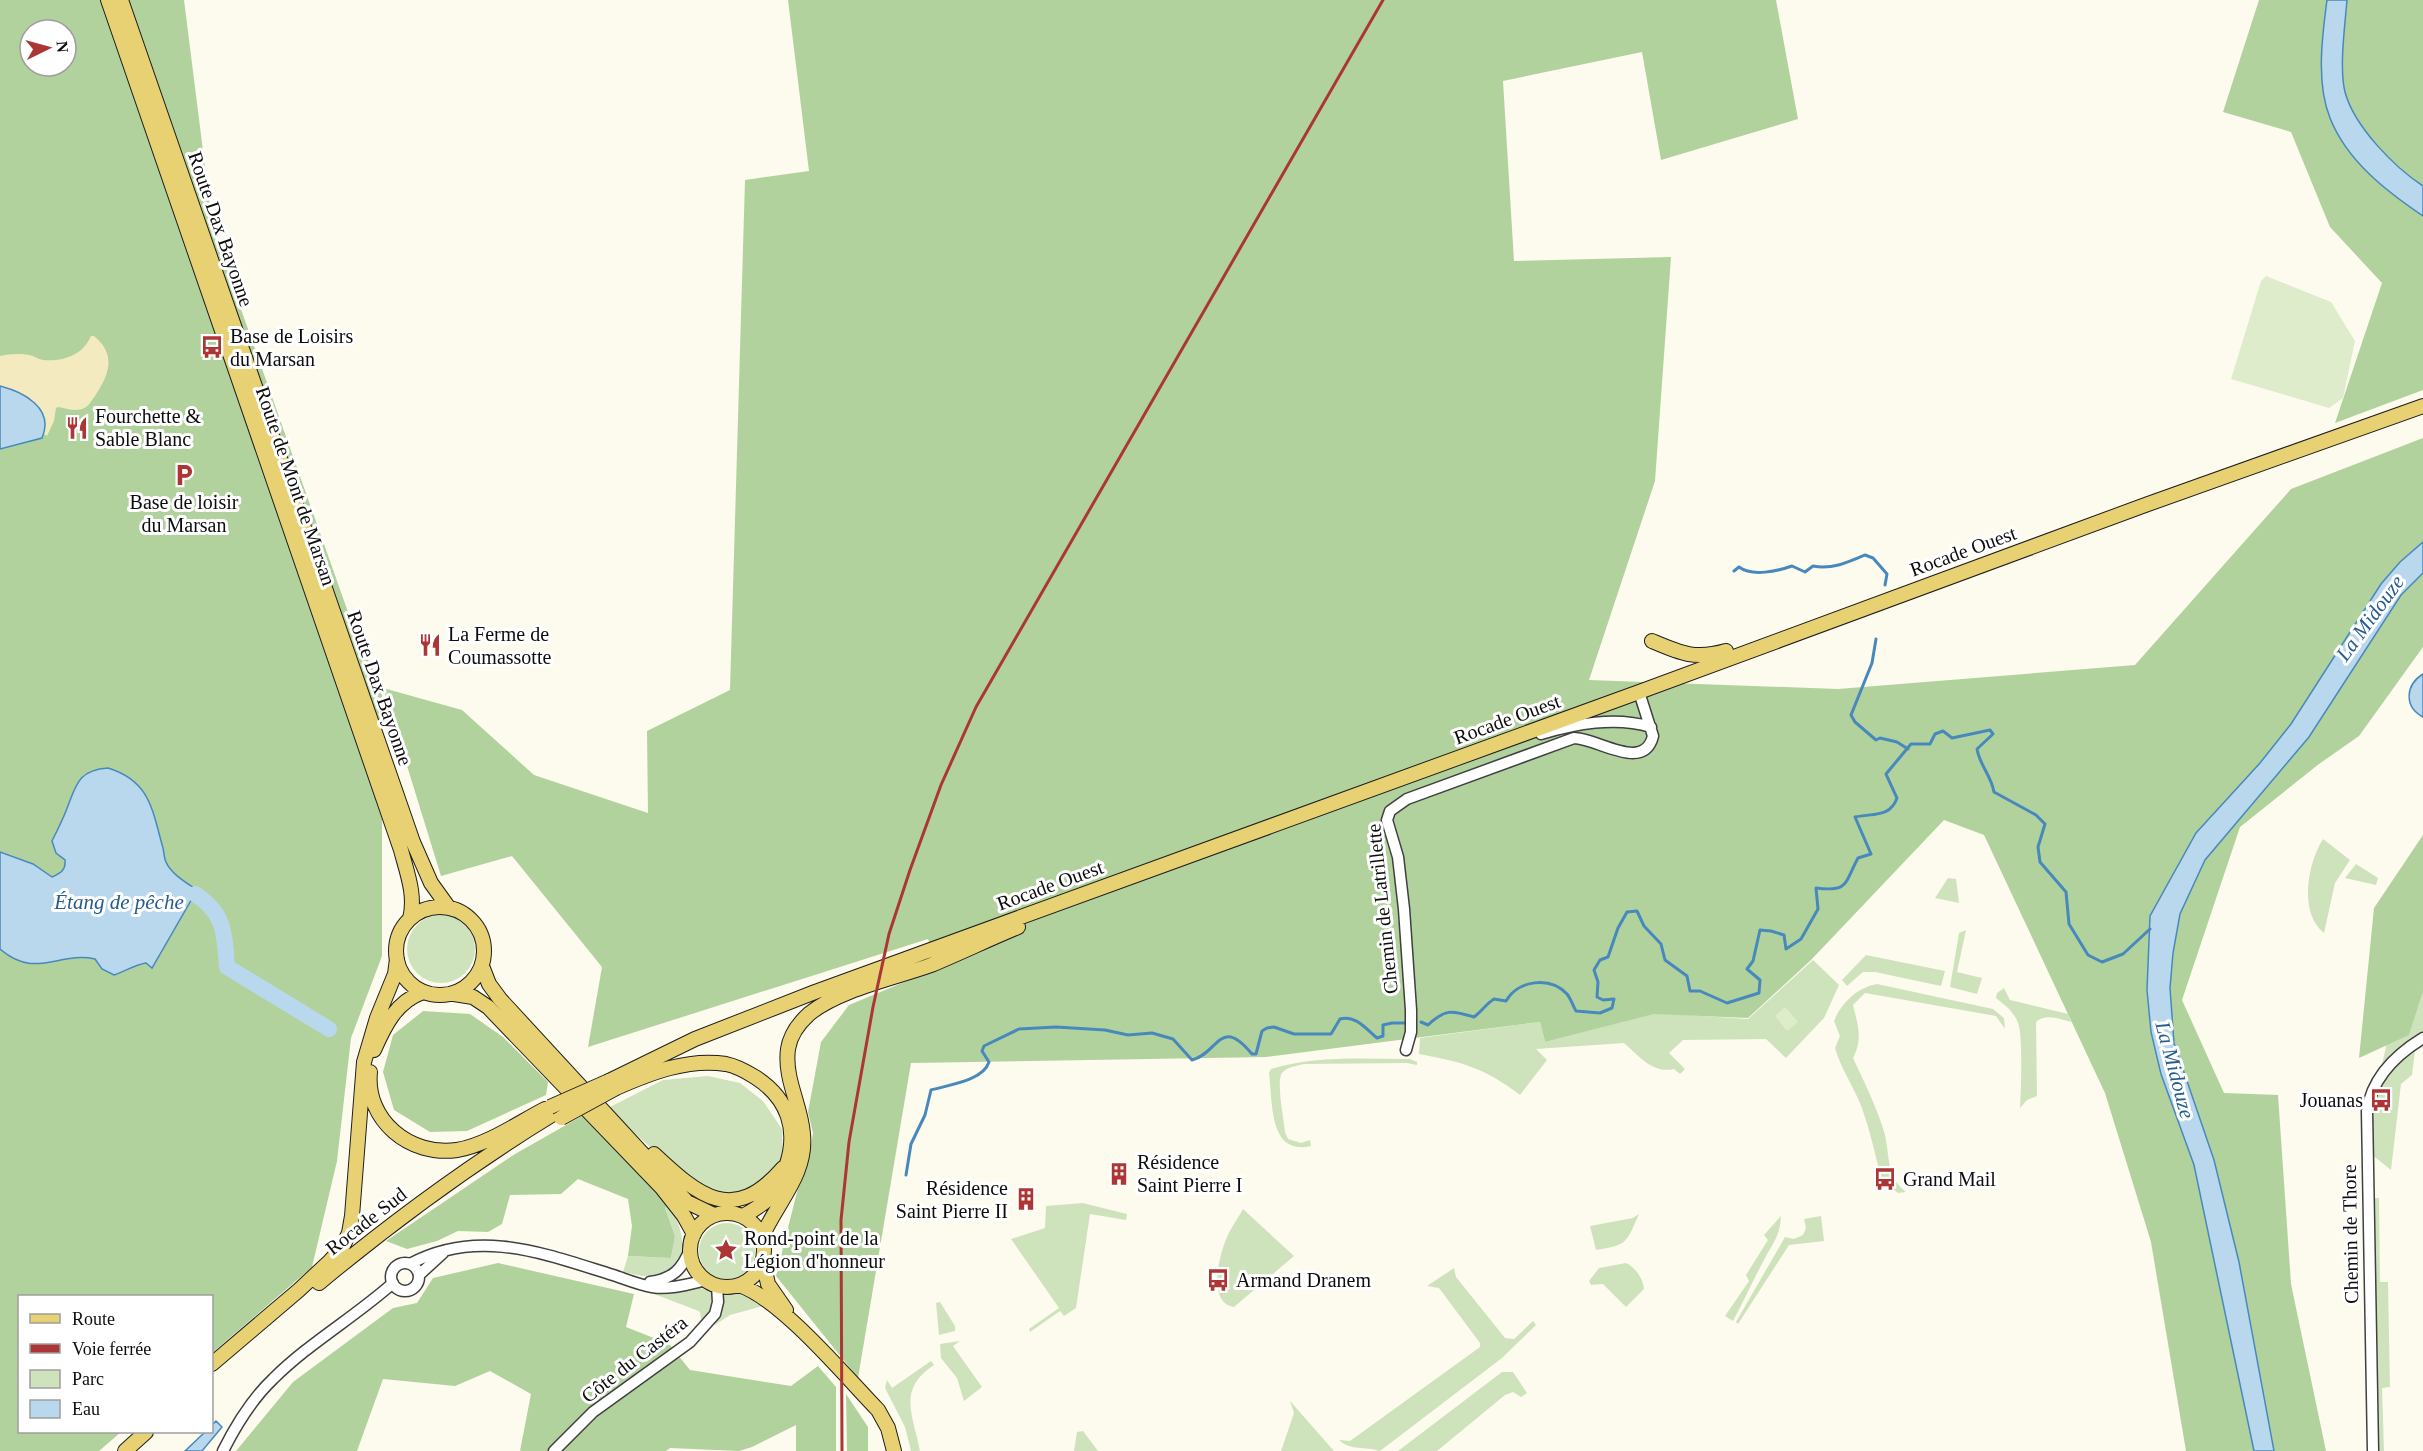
<svg xmlns="http://www.w3.org/2000/svg" width="2423" height="1451" font-family="Georgia,serif">
  <style>
    .green { fill: #cee3bc }
    .forest { fill: #b2d29d; fill-rule: evenodd }
    .sand { fill: #f3eac0 }
    .pitch { fill: #dfeccc }
    .water { fill: #b9d8ee; stroke: #4889bd; stroke-width: 1.5 }
    .lines { fill: none; stroke-linecap: round; stroke-linejoin: round }
    .stream { stroke: #4889bd; stroke-width: 3 }
    .river { stroke: #b9d8ee; stroke-width: 16 }
    .minor-casing { stroke: #404040; stroke-width: 13 }
    .major-casing { stroke: #1e1e1e; stroke-width: 16 }
    .minor { stroke: #fff; stroke-width: 10 }
    .major { stroke: #e8d173; stroke-width: 14 }
    .rail { stroke: #ac3535; stroke-width: 3 }
    .major-bridge-casing { stroke: #1e1e1e; stroke-width: 16; stroke-linecap: butt }
    .major-bridge { stroke: #e8d173; stroke-width: 14 }
    .labels { text-anchor: middle; dominant-baseline: central; stroke-width: 6; stroke-linejoin: round; paint-order: stroke }
    .street-label { font-size: 20px; fill: #0d0d0d; stroke: #fff }
    .poi-label { font-size: 20px; fill: #0d0d0d; stroke: #fff; text-anchor: start }
    .water-label { font-size: 21px; font-style: italic; fill: #255c8f; stroke: #fff }
  </style>
  <rect width="100%" height="100%" fill="#fdfbee"/>
  <path class="green" d="M 2323,839 L 2350,860 L 2335,883 L 2324,933 C 2298,913 2308,862 2323,839 Z
    M 2356,864 L 2378,878 L 2376,885 L 2345,878 Z
    M 2423,868 L 2423,1036 L 2381,1069 L 2386,1047 Z
    M 1948,878 L 1956,879 L 1959,903 L 1935,898 Z
    M407 949a34 34 0 1 1 68 0a34 34 0 1 1-68 0Z
    M 1966,930 L 1957,972 L 1982,978 L 1977,994 L 1950,987 L 1959,933 Z
    M 1866,955 L 1945,971 L 1941,986 L 1875,972 L 1863,972 L 1847,986 L 1842,980 Z
    M 1813,960 L 1839,985 L 1824,1018 L 1786,1058 L 1766,1039 L 1683,1040 L 1669,1053 L 1685,1069 L 1680,1074 L 1674,1069 C 1653,1074 1639,1056 1624,1043 L 1536,1049 L 1547,1060 L 1520,1095 C 1485,1068 1462,1062 1419,1054 L 1420,1038 L 1540,1022 L 1545,1042 L 1656,1013 L 1748,1019 Z
    M 1877,984 L 1993,1009 L 2004,1018 L 2005,1029 L 1996,1016 L 1865,993 L 1853,1005 C 1858,1025 1863,1039 1853,1058 C 1864,1081 1875,1104 1883,1128 C 1891,1152 1884,1175 1906,1192 L 1898,1193 L 1881,1180 C 1876,1156 1870,1131 1862,1108 C 1854,1087 1841,1069 1835,1048 L 1840,1036 L 1834,1021 C 1841,1003 1858,987 1877,984 Z
    M 2004,988 L 2010,1000 L 2068,1014 L 2071,1022 C 2060,1019 2045,1013 2036,1022 L 2037,1096 L 2027,1100 L 2020,1108 C 2021,1093 2023,1034 2018,1023 C 2014,1012 2005,1005 1996,998 L 1997,993 Z
    M 2423,1044 L 2423,1047 L 2415,1051 L 2412,1075 L 2401,1084 L 2391,1170 L 2371,1154 C 2372,1101 2376,1075 2423,1044 Z
    M 1410,1059 L 1417,1062 L 1417,1065 L 1407,1063 L 1304,1064 C 1296,1066 1287,1067 1282,1073 C 1276,1081 1284,1120 1285,1132 L 1288,1139 L 1301,1143 L 1310,1140 L 1311,1146 C 1268,1156 1273,1102 1269,1073 L 1271,1069 C 1316,1055 1364,1059 1410,1059 Z
    M 708,1076 L 740,1083 L 763,1101 L 782,1129 L 783,1162 L 768,1187 C 758,1189 747,1194 737,1195 C 694,1195 638,1135 608,1108 L 663,1080 Z
    M 2373,1198 L 2379,1198 L 2380,1282 L 2388,1282 L 2390,1387 L 2382,1388 L 2384,1451 L 2377,1451 Z
    M 1083,1203 L 1127,1214 L 1126,1220 L 1090,1214 L 1076,1308 L 1064,1316 L 1060,1311 L 1030,1332 L 1029,1329 L 1059,1308 L 1011,1239 L 1045,1228 L 1046,1206 Z
    M 670,1204 C 684,1232 695,1271 650,1276 C 642,1277 631,1273 623,1272 L 628,1256 L 671,1258 L 675,1236 L 665,1208 Z
    M 1243,1209 L 1294,1256 L 1234,1307 C 1207,1303 1219,1255 1227,1237 C 1231,1228 1238,1218 1243,1209 Z
    M 1639,1214 C 1626,1243 1628,1245 1596,1250 L 1590,1226 L 1633,1218 Z
    M 1781,1216 C 1780,1237 1773,1242 1764,1260 C 1753,1280 1744,1301 1733,1321 L 1725,1316 L 1749,1281 L 1746,1275 L 1768,1240 L 1764,1235 Z
    M 1821,1216 L 1824,1241 L 1789,1245 L 1738,1324 L 1736,1322 L 1785,1237 L 1794,1239 L 1803,1235 L 1806,1228 L 1804,1219 Z
    M699 1251a28 28 0 1 1 56 0a28 28 0 1 1-56 0Z
    M 1626,1263 C 1635,1267 1643,1278 1644,1289 L 1626,1307 L 1603,1284 L 1591,1285 L 1589,1281 L 1599,1268 Z
    M 1454,1268 L 1456,1277 L 1505,1338 L 1514,1339 L 1533,1321 L 1536,1325 L 1502,1358 L 1380,1451 C 1364,1446 1351,1451 1339,1440 L 1350,1441 L 1480,1347 L 1480,1343 L 1439,1288 L 1427,1286 Z
    M 698,1287 L 711,1292 L 716,1299 L 707,1320 L 701,1319 L 700,1312 L 696,1310 L 654,1294 L 654,1290 Z
    M 737,1293 L 749,1294 L 763,1306 L 730,1315 L 715,1325 L 722,1294 Z
    M 940,1302 L 955,1326 L 955,1331 L 939,1335 L 936,1303 Z
    M 960,1341 L 953,1346 L 982,1387 L 964,1401 L 957,1378 L 941,1358 L 940,1344 Z
    M 931,1361 L 934,1365 C 897,1389 913,1415 920,1451 L 911,1451 L 905,1427 L 885,1388 L 887,1380 L 892,1388 Z
    M 1502,1372 L 1513,1372 L 1527,1393 L 1521,1397 L 1513,1392 L 1505,1395 L 1437,1451 L 1398,1451 Z
    M 1290,1401 L 1334,1451 L 1281,1451 L 1294,1413 Z
    M 1083,1431 L 1098,1451 L 1074,1451 L 1077,1432 Z"/>
  <path class="forest" d="M 0,0 L 184,0 L 213,230 L 360,646 L 382,684 L 382,956 L 351,1038 L 337,1161 L 312,1267 L 212,1353 L 212,1296 L 20,1296 L 20,1432 L 121,1432 L 99,1451 L 0,1451 ZM 30,30 L 66,30 L 66,66 L 30,66 Z
    M 788,0 L 1776,0 L 1798,119 L 1661,160 L 1642,52 L 1503,81 L 1514,261 L 1671,257 L 1655,481 L 1589,680 L 1838,689 L 2135,665 L 2291,489 L 2423,438 L 2423,647 L 2359,736 L 2319,764 L 2240,827 L 2182,1000 L 2224,1093 L 2278,1095 L 2291,1284 L 2326,1451 L 2186,1451 L 2151,1242 L 2105,1093 L 1984,835 L 1944,820 L 1811,960 L 1748,1018 L 1654,1014 L 1545,1042 L 1540,1022 L 1266,1057 L 911,1063 L 858,1378 L 776,1276 L 797,1192 L 809,1158 L 813,1133 L 808,1112 L 821,1042 L 849,1005 L 938,968 L 928,939 L 588,1047 L 602,967 L 512,856 L 441,876 L 383,688 L 462,710 L 534,775 L 648,813 L 647,731 L 730,690 L 745,180 L 809,171 Z
    M 2259,0 L 2423,0 L 2423,390 L 2335,423 L 2382,283 L 2330,227 L 2291,132 L 2223,112 Z
    M 2423,835 L 2423,991 L 2409,1035 L 2359,1058 L 2374,908 Z
    M 423,1011 L 470,1014 L 503,1037 L 548,1082 L 546,1095 L 467,1131 L 430,1132 L 394,1110 L 383,1072 L 393,1035 Z
    M 582,1116 L 670,1204 L 665,1208 L 675,1236 L 671,1258 L 628,1256 L 632,1226 L 628,1199 L 578,1179 L 561,1194 L 510,1195 L 502,1224 L 488,1232 L 458,1231 L 437,1241 L 407,1249 L 386,1241 L 515,1154 Z
    M 498,1263 L 634,1294 L 626,1327 L 669,1344 L 690,1370 L 791,1386 L 818,1366 L 836,1387 L 836,1451 L 796,1451 L 796,1425 L 752,1447 L 739,1451 L 670,1448 L 666,1451 L 520,1451 L 531,1394 L 490,1371 L 455,1386 L 383,1379 L 357,1451 L 236,1451 L 293,1382 L 393,1308 L 417,1303 L 433,1278 Z
    M 846,1394 L 868,1427 L 868,1451 L 847,1451 Z"/>
  <path class="sand" d="M 91,336 L 94,336 C 117,355 109,375 95,396 C 91,401 89,407 82,409 C 74,412 66,408 58,407 L 56,408 L 54,421 L 47,436 L 44,434 C 42,402 30,393 0,386 L 0,356 C 8,354 20,353 29,355 C 34,356 38,359 43,360 C 63,362 83,355 91,336 Z"/>
  <path class="pitch" d="M 2266,276 L 2331,302 L 2355,341 L 2343,398 L 2329,408 L 2231,379 L 2261,281 Z
    M 1785,1007 L 1798,1022 L 1787,1031 L 1775,1016 Z"/>
  <path class="water" d="M 2327,0 L 2347,0 C 2345,25 2339,68 2345,92 C 2354,126 2394,167 2423,186 L 2423,216 C 2386,191 2347,161 2330,118 C 2316,83 2322,37 2327,0 Z
    M 0,386 C 23,392 55,408 42,438 L 0,449 Z
    M 2423,542 L 2423,573 L 2401,595 L 2309,737 L 2205,860 L 2180,914 L 2173,953 L 2170,988 L 2174,1043 L 2214,1160 L 2239,1262 L 2274,1451 L 2254,1451 L 2194,1165 L 2161,1074 L 2151,1032 L 2147,990 L 2150,916 L 2196,833 L 2260,763 L 2291,724 L 2381,584 L 2400,562 Z
    M 2423,674 L 2423,717 C 2404,707 2405,685 2423,674 Z
    M 108,768 C 150,781 152,809 163,848 C 164,852 164,858 166,862 C 171,874 187,883 197,890 L 152,968 L 146,963 C 134,965 126,971 114,975 L 102,969 L 95,959 C 59,951 36,980 0,949 L 0,852 L 33,864 L 52,877 C 61,873 66,870 65,860 L 56,853 L 52,841 C 57,831 62,821 66,811 C 76,786 77,770 108,768 Z
    M 216,1421 L 222,1427 L 202,1451 L 185,1451 L 205,1432 L 212,1432 L 212,1425 Z"/>
  <g class="lines">
    <path class="stream" d="M 1734,571 L 1739,567 C 1752,577 1778,571 1792,566 L 1805,572 L 1813,566 C 1831,570 1849,562 1865,555 L 1873,558 L 1887,574 L 1885,585
      M 1876,639 L 1872,663 L 1851,715 L 1855,722 L 1876,740 L 1880,738 L 1897,742 L 1908,749
      M 1421,1022 L 1428,1025 C 1445,1009 1451,1010 1474,1017 C 1482,1011 1486,1004 1494,999 L 1506,1001 C 1518,980 1550,976 1567,994 C 1571,999 1573,1006 1576,1011 L 1600,1013 L 1612,1008 L 1614,999 L 1603,1000 L 1597,997 L 1598,982 L 1594,970 L 1600,960 L 1608,957 L 1618,928 L 1627,912 L 1637,911 L 1644,926 L 1661,944 L 1665,960 L 1687,976 L 1690,991 L 1700,991 L 1727,1003 L 1759,993 L 1760,980 L 1747,969 L 1753,961 L 1760,930 L 1771,931 L 1784,935 L 1786,949 L 1801,939 L 1818,909 L 1816,888 C 1849,892 1844,884 1858,858 L 1871,854 L 1855,817 C 1873,813 1890,818 1897,798 L 1886,774 L 1911,744 L 1930,744 L 1935,734 L 1943,731 L 1952,738 L 1990,730 L 1993,734 L 1977,749 C 1980,766 1991,775 1994,792 L 2036,815 L 2045,824 L 2038,847 L 2040,862 L 2066,892 L 2069,924 L 2088,955 L 2102,962 L 2123,954 L 2150,929
      M 906,1175 L 911,1144 L 925,1115 L 931,1090 C 948,1085 983,1081 989,1062 L 982,1051 L 984,1046 L 1019,1029 L 1056,1027 L 1105,1030 L 1128,1035 L 1152,1033 L 1173,1039 L 1192,1060 C 1219,1053 1220,1015 1252,1054 L 1256,1054 L 1262,1031 L 1267,1028 L 1274,1027 L 1294,1034 L 1331,1034 L 1340,1019 C 1356,1015 1365,1028 1377,1038 L 1383,1036 L 1383,1025 L 1392,1023 L 1408,1023"/>
    <path class="river" d="M 195,894 C 226,914 224,934 227,967 L 329,1029"/>
    <g class="minor-casing">
      <path id="minor" d="M 1541,734 C 1575,724 1615,716 1651,727
        M 1406,1050 L 1411,1032 L 1411,1010 L 1404,909 L 1398,857 L 1387,820 L 1390,811 L 1407,799 L 1574,738 C 1597,738 1644,773 1653,736 L 1639,692
        M391 1277a14 14 0 1 1 28 0a14 14 0 1 1-28 0Z
        M 410,1264 C 478,1227 545,1254 613,1275 C 625,1279 639,1285 652,1287 C 670,1290 689,1284 706,1280
        M 419,1275 L 443,1253
        M 650,1282 C 672,1279 682,1270 690,1249
        M 223,1451 C 236,1425 252,1399 273,1379 C 309,1343 355,1317 393,1283
        M 554,1451 L 593,1412 L 690,1342 L 715,1314 L 718,1302 L 717,1286
        M 2373,1451 L 2367,1111 C 2372,1078 2395,1055 2423,1038"/>
    </g>
    <g class="major-casing">
      <path id="major" d="M 108,0 L 401,850 C 407,873 416,895 410,919
        M 121,0 L 413,842 L 431,883 L 449,908
        M 1652,641 C 1680,653 1695,660 1726,651
        M396 951a44 44 0 1 1 88 0a44 44 0 1 1-88 0Z
        M 482,966 L 489,984 L 500,999 L 687,1202 L 714,1215
        M 454,994 L 473,997 L 488,1007 L 662,1188 L 684,1216 L 694,1234
        M 374,1050 C 385,1025 396,1002 423,992
        M 370,1072 C 365,1120 410,1157 457,1150 C 487,1145 518,1123 545,1109
        M 609,1081 L 695,1039 L 815,992 L 1639,692 L 2148,504 L 2423,406
        M 616,1088 C 650,1073 688,1058 726,1064 C 736,1066 747,1072 755,1077 C 788,1098 799,1130 786,1167 C 784,1174 782,1182 778,1188 C 769,1201 756,1209 743,1216
        M 654,1154 C 699,1196 733,1226 783,1168
        M690 1250a37 37 0 1 1 74 0a37 37 0 1 1-74 0Z
        M 762,1237 C 777,1202 807,1175 803,1134 C 801,1105 784,1079 788,1049 C 790,1036 799,1023 809,1014 C 838,990 895,978 931,965 C 960,953 989,939 1018,927
        M 763,1261 L 768,1284 L 786,1310
        M 319,1283 C 395,1220 471,1164 555,1113
        M 739,1285 C 781,1299 845,1376 878,1410 L 888,1428 L 894,1451
        M 212,1364 L 299,1290 L 330,1261 L 342,1248 L 349,1233 L 352,1216 L 364,1062 L 377,1018 L 395,974 L 397,959
        M 125,1451 L 146,1432"/>
    </g>
    <use href="#minor" class="minor"/>
    <use href="#major" class="major"/>
    <path class="rail" d="M 842,1451 L 841,1220 L 849,1142 L 873,1007 L 889,934 L 910,870 L 941,785 L 976,707 L 1383,0"/>
    <g class="major-bridge-casing">
      <path id="major-bridge" d="M 550,1107 L 609,1081
        M 561,1118 L 616,1088"/>
    </g>
    <use href="#major-bridge" class="major-bridge"/>
  </g>
  <defs>
    <g id="bus-bare" transform="scale(1.8)"><path d="M-5-6H5V4H4V6H2V4H-2V6H-4V4H-5ZM-3.5-4V0h7V-4ZM-3.5 1.2v1.5H-2V1.2ZM2 1.2v1.5H3.5V1.2Z" fill="#ac3535" stroke="#fff" stroke-width="2.5" paint-order="stroke"/></g>
    <g id="restaurant-bare" transform="scale(1.8)"><path d="M-5-6h1v4h1v-4h1v4h1v-4h1v5L-1.5 .5V6h-2V.5L-5-1ZM5-6V6H3V1.5H1.5Q1.5-4 5-6Z" fill="#ac3535" stroke="#fff" stroke-width="2.5" paint-order="stroke"/></g>
    <g id="parking-bare" transform="scale(1.8)"><path d="M-3.5-5.5H1a3.5 3.5 0 0 1 0 7H-1V5.5H-3.5ZM-1-3.4V-.6H.8a1.4 1.4 0 0 0 0-2.8Z" fill="#ac3535" stroke="#fff" stroke-width="2.5" paint-order="stroke"/></g>
    <g id="building-bare" transform="scale(1.8)"><path d="M-4-6H4V6H1V3H-1V6H-4ZM-2.5-4.3h1.7v1.8h-1.7ZM.8-4.3h1.7v1.8H.8ZM-2.5-1h1.7V.8h-1.7ZM.8-1h1.7V.8H.8Z" fill="#ac3535" stroke="#fff" stroke-width="2.5" paint-order="stroke"/></g>
    <g id="sight-bare" transform="scale(1.8)"><path d="M0-6L1.8-2.2L6-1.7L2.9 1.2L3.7 5.4L0 3.3L-3.7 5.4L-2.9 1.2L-6-1.7L-1.8-2.2Z" fill="#ac3535" stroke="#fff" stroke-width="2.5" paint-order="stroke"/></g>
  </defs>
  <g fill-rule="evenodd">
    <use href="#bus-bare" x="212" y="347"/>
    <use href="#restaurant-bare" x="77" y="428"/>
    <use href="#parking-bare" x="184" y="475"/>
    <use href="#restaurant-bare" x="430" y="645"/>
    <use href="#bus-bare" x="2381" y="1100"/>
    <use href="#building-bare" x="1119" y="1174"/>
    <use href="#bus-bare" x="1885" y="1179"/>
    <use href="#building-bare" x="1026" y="1199"/>
    <use href="#sight-bare" x="726" y="1250"/>
    <use href="#bus-bare" x="1218" y="1280"/>
  </g>
  <g class="labels">
    <g class="street-label">
      <text transform="translate(221 229) rotate(71)">Route Dax Bayonne</text>
      <text transform="translate(296 486) rotate(71)">Route de Mont de Marsan</text>
      <text transform="translate(1963 551) rotate(-20)">Rocade Ouest</text>
      <text transform="translate(380 688) rotate(71)">Route Dax Bayonne</text>
      <text transform="translate(1507 719) rotate(-20)">Rocade Ouest</text>
      <text transform="translate(1050 885) rotate(-20)">Rocade Ouest</text>
      <text transform="translate(1382 909) rotate(-96)">Chemin de Latrillette</text>
      <text transform="translate(366 1221) rotate(-38)">Rocade Sud</text>
      <text transform="translate(2350 1234) rotate(-91)">Chemin de Thore</text>
      <text transform="translate(634 1359) rotate(-38)">Côte du Castéra</text>
    </g>
    <g class="poi-label">
      <text x="230" y="336">Base de Loisirs<tspan x="230" dy="23">du Marsan</tspan></text>
      <text x="95" y="416">Fourchette &amp;<tspan x="95" dy="23">Sable Blanc</tspan></text>
      <text x="184" y="502" text-anchor="middle">Base de loisir<tspan x="184" dy="23">du Marsan</tspan></text>
      <text x="448" y="634">La Ferme de<tspan x="448" dy="23">Coumassotte</tspan></text>
      <text x="2363" y="1100" text-anchor="end">Jouanas</text>
      <text x="1137" y="1162">Résidence<tspan x="1137" dy="23">Saint Pierre I</tspan></text>
      <text x="1903" y="1179">Grand Mail</text>
      <text x="1008" y="1188" text-anchor="end">Résidence<tspan x="1008" dy="23">Saint Pierre II</tspan></text>
      <text x="744" y="1238">Rond-point de la<tspan x="744" dy="23">Légion d'honneur</tspan></text>
      <text x="1236" y="1280">Armand Dranem</text>
    </g>
    <g class="water-label">
      <text transform="translate(2370 618) rotate(-54)">La Midouze</text>
      <text x="119" y="902">Étang de pêche</text>
      <text transform="translate(2175 1070) rotate(75)">La Midouze</text>
    </g>
  </g>
  <rect x="18" y="1295" width="195" height="138" fill="#ffffff" stroke="#9e9e9e" stroke-width="1.5"/>
  <rect x="30" y="1314" width="30" height="9" fill="#e8d173" stroke="#9e9e9e" stroke-width="1.5"/>
  <text x="72" y="1325" font-size="18" fill="#0d0d0d">Route</text>
  <rect x="30" y="1344" width="30" height="9" fill="#ac3535" stroke="#9e9e9e" stroke-width="1.5"/>
  <text x="72" y="1355" font-size="18" fill="#0d0d0d">Voie ferrée</text>
  <rect x="30" y="1370" width="30" height="18" fill="#cee3bc" stroke="#9e9e9e" stroke-width="1.5"/>
  <text x="72" y="1385" font-size="18" fill="#0d0d0d">Parc</text>
  <rect x="30" y="1400" width="30" height="18" fill="#b9d8ee" stroke="#9e9e9e" stroke-width="1.5"/>
  <text x="72" y="1415" font-size="18" fill="#0d0d0d">Eau</text>
  <g transform="translate(48 48) rotate(85)"><circle r="28" fill="#ffffff" stroke="#9e9e9e" stroke-width="1.5"/>
  <path d="M0-4.5L10 22L0 15L-10 22Z" fill="#ac3535"/>
  <text y="-9" font-size="16" font-weight="bold" text-anchor="middle" fill="#0d0d0d">N</text>
  </g>
</svg>
